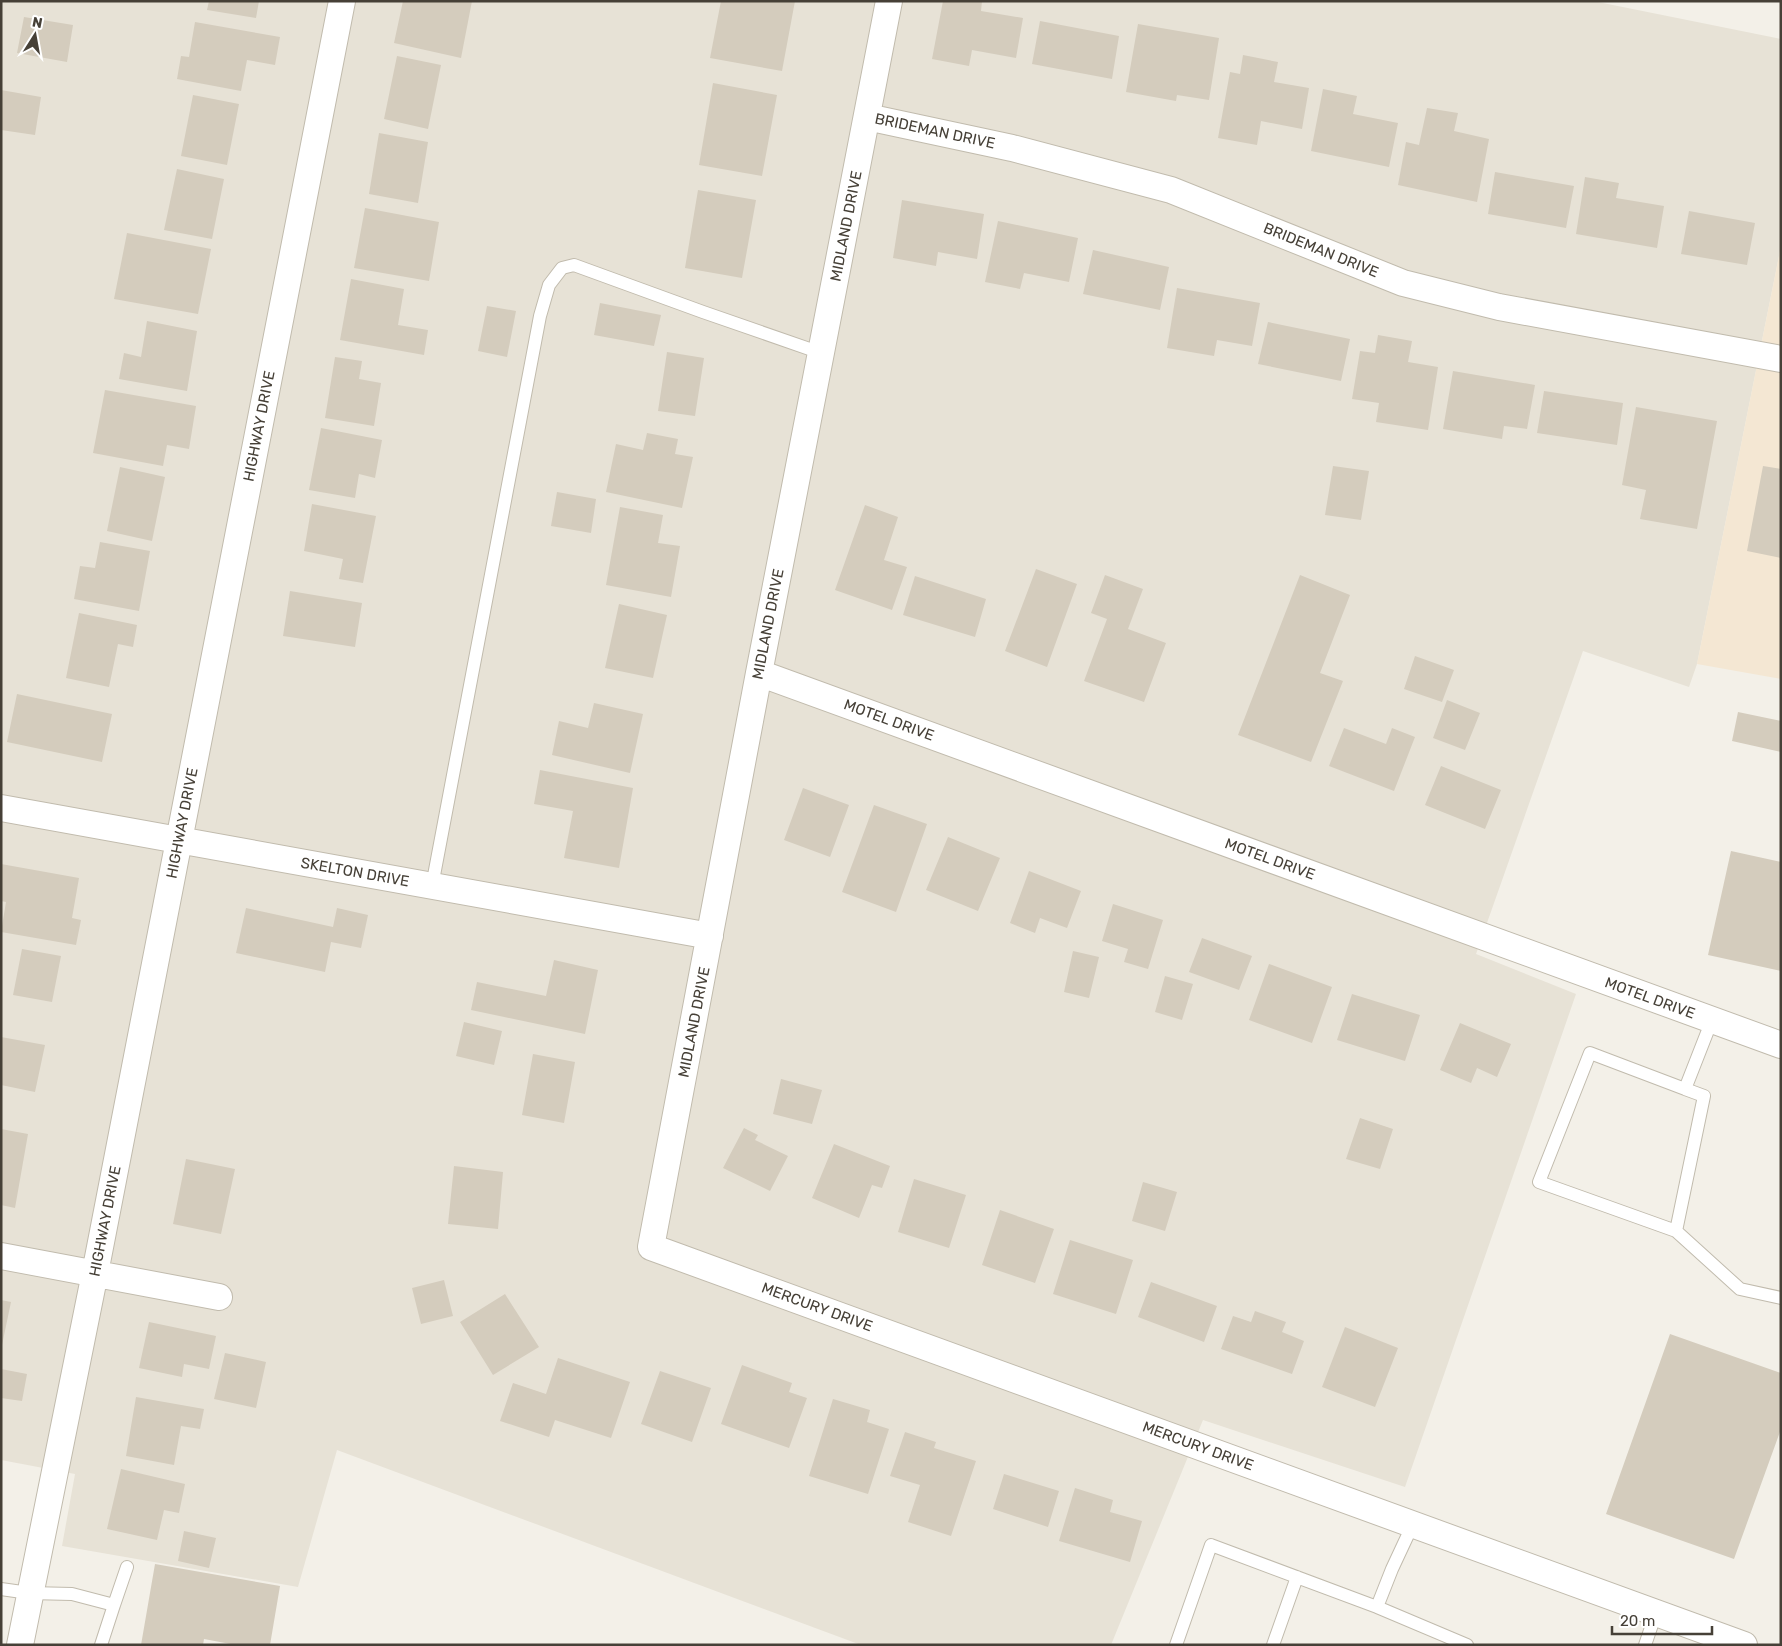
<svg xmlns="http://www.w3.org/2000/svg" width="1782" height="1646" font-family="Rubik,sans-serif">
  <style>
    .residential { fill: #e7e2d6 }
    .commercial { fill: #f4e7d3 }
    .building { fill: #d4ccbd }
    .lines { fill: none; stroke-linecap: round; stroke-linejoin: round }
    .lane-casing { stroke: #c1bbad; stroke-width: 14 }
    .street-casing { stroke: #c1bbad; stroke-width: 28 }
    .lane { stroke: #fff; stroke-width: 12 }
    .street { stroke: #fff; stroke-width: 26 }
    .labels { text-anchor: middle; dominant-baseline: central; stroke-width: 4; stroke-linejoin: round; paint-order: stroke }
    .street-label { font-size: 15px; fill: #464037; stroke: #fff }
  </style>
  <rect width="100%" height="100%" fill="#f3f0e8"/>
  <path class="residential" d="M 1,1 L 1593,1 L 1781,39 L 1781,246 L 1697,664 L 1689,687 L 1583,651 L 1476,954 L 1576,994 L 1405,1487 L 1203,1420 L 1111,1645 L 861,1645 L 337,1450 L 298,1587 L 62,1546 L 75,1474 L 1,1460 Z"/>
  <path class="commercial" d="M 1781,246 L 1781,679 L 1697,664 Z"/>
  <path class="building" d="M 209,1 L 259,1 L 256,18 L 207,10 Z
    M 403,1 L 472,1 L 461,58 L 394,43 Z
    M 721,1 L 795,1 L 782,71 L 710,58 Z
    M 943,1 L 982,1 L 981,11 L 1023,18 L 1016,58 L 972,50 L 969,66 L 932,59 Z
    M 24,17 L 73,25 L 67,62 L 17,53 Z
    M 1040,21 L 1119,36 L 1112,79 L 1032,64 Z
    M 195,22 L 280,37 L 275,65 L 247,60 L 241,91 L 177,79 L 181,56 L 189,57 Z
    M 1138,24 L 1219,38 L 1209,100 L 1177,95 L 1176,101 L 1126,92 Z
    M 1243,55 L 1278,62 L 1274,82 L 1309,88 L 1302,129 L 1261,121 L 1257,145 L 1218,138 L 1230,72 L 1240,74 Z
    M 397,56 L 441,65 L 428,129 L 384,119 Z
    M 713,83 L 777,95 L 762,176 L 699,165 Z
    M 1323,89 L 1357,96 L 1353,114 L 1398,123 L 1389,167 L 1311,151 Z
    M 1,90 L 41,97 L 35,135 L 1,130 Z
    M 193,95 L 239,104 L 227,165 L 181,156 Z
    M 1427,108 L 1458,113 L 1454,131 L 1489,139 L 1477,202 L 1398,185 L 1406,142 L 1419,145 Z
    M 379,133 L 428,142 L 418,203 L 369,194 Z
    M 177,169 L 224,179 L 212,239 L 164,230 Z
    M 1495,172 L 1574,186 L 1566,228 L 1488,214 Z
    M 1585,177 L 1619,183 L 1616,198 L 1664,206 L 1657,248 L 1576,234 Z
    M 698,190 L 756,200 L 742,278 L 685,268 Z
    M 902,200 L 984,214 L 977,259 L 938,252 L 936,266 L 893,258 Z
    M 365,208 L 439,222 L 429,281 L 354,268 Z
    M 1689,211 L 1755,223 L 1747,265 L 1681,254 Z
    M 998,221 L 1078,238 L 1069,282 L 1024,273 L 1020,289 L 985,282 Z
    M 127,233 L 211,249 L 198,314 L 114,299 Z
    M 1093,250 L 1169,267 L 1160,310 L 1083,294 Z
    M 351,279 L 404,289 L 398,325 L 428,330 L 424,355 L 340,340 Z
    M 1177,288 L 1260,303 L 1252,346 L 1217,340 L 1214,356 L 1167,348 Z
    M 600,303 L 661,315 L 654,346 L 594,335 Z
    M 487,306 L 516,311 L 507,357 L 478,351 Z
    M 147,321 L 197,331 L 187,391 L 119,379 L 124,353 L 141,357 Z
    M 1268,322 L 1350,339 L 1341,381 L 1258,364 Z
    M 1378,335 L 1412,341 L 1408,362 L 1438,367 L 1428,430 L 1376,422 L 1379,403 L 1352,399 L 1360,351 L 1375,353 Z
    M 667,352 L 704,358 L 695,416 L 658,411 Z
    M 335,357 L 362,361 L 359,379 L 381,383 L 374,426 L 325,418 Z
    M 1453,371 L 1535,385 L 1527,429 L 1504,426 L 1502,439 L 1443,429 Z
    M 105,390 L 196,406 L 189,449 L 167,445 L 163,466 L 93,453 Z
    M 1544,391 L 1623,403 L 1617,445 L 1537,433 Z
    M 1636,407 L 1717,421 L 1697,529 L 1640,519 L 1646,490 L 1622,485 Z
    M 321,428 L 382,440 L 375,478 L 359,474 L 355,498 L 309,490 Z
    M 647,433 L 678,439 L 675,454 L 693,457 L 682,508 L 606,492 L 616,444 L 643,450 Z
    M 1333,466 L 1369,471 L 1361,520 L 1325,515 Z
    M 1763,466 L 1781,469 L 1781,558 L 1747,551 Z
    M 120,467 L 165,477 L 152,541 L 107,531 Z
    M 557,492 L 596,499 L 591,533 L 551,526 Z
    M 312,504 L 376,516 L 363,583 L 339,579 L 343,559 L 304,551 Z
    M 865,505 L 898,517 L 884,560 L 907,567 L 892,610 L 835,590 Z
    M 620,507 L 663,515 L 658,543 L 680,546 L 671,597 L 606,585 Z
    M 100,542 L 150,551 L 139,611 L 74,599 L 80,566 L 95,568 Z
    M 1036,569 L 1077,584 L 1047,667 L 1005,651 Z
    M 1105,575 L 1143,589 L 1128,629 L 1166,643 L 1144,702 L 1084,681 L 1107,619 L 1091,613 Z
    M 1300,575 L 1350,595 L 1320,673 L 1343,681 L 1311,762 L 1238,735 Z
    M 915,576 L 986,599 L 975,637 L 903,615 Z
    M 290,591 L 362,603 L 355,647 L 283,636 Z
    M 619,604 L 667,615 L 653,678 L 605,668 Z
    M 79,613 L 137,625 L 133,647 L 118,644 L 109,687 L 66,678 Z
    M 1415,656 L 1454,670 L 1442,702 L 1404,689 Z
    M 17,694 L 112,714 L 102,762 L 7,742 Z
    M 1447,700 L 1480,713 L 1465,750 L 1433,738 Z
    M 594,703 L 643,714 L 630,773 L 552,755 L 559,721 L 588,728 Z
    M 1738,712 L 1781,721 L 1781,752 L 1732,741 Z
    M 1344,728 L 1386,744 L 1392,728 L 1415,737 L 1394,791 L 1329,766 Z
    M 1441,766 L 1501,790 L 1485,829 L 1425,805 Z
    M 540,770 L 633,788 L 619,868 L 564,858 L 573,811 L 534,804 Z
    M 803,788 L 849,805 L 830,857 L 784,840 Z
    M 874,805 L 927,824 L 896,912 L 842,892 Z
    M 948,837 L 1000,858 L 978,911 L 926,890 Z
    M 1731,851 L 1781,862 L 1781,971 L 1708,955 Z
    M 1,864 L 79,878 L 72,918 L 81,920 L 76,945 L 1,932 L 6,902 L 1,901 Z
    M 1029,871 L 1081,891 L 1067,928 L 1040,918 L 1035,933 L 1010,923 Z
    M 1113,904 L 1163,920 L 1148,969 L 1124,962 L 1128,949 L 1102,941 Z
    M 246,908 L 333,927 L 337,908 L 368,915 L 361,948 L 331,942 L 325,972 L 236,953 Z
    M 1202,938 L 1252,956 L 1239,990 L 1189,972 Z
    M 22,949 L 61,956 L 52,1002 L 13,995 Z
    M 1073,951 L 1099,957 L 1089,998 L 1064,992 Z
    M 554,960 L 598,970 L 585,1034 L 471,1010 L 477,982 L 546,996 Z
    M 1269,964 L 1332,987 L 1312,1043 L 1249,1020 Z
    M 1165,976 L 1193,984 L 1182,1020 L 1155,1012 Z
    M 1352,994 L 1420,1015 L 1405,1061 L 1337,1040 Z
    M 464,1022 L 502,1031 L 494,1065 L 456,1056 Z
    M 1460,1023 L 1511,1044 L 1497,1077 L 1477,1068 L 1471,1083 L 1440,1070 Z
    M 1,1037 L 45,1045 L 35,1092 L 1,1085 Z
    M 533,1054 L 575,1062 L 564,1123 L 522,1115 Z
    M 781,1079 L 822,1090 L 812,1124 L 773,1114 Z
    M 1360,1118 L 1393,1129 L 1380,1169 L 1346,1159 Z
    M 744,1128 L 758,1135 L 755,1140 L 788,1156 L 770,1191 L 723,1168 Z
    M 1,1129 L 28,1134 L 15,1208 L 1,1205 Z
    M 834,1144 L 890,1166 L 882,1188 L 872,1185 L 859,1218 L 812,1198 Z
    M 186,1159 L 235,1169 L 221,1234 L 173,1224 Z
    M 454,1166 L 503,1172 L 498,1229 L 448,1224 Z
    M 914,1179 L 966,1195 L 949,1248 L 898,1232 Z
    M 1143,1182 L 1177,1192 L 1165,1231 L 1132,1221 Z
    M 1000,1210 L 1054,1229 L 1035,1283 L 982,1265 Z
    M 1070,1240 L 1133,1260 L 1116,1314 L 1053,1294 Z
    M 444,1280 L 453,1316 L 421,1324 L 412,1288 Z
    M 1151,1282 L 1217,1306 L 1204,1342 L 1138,1317 Z
    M 505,1294 L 539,1347 L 493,1375 L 460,1322 Z
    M 1,1300 L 11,1302 L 2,1345 L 1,1345 Z
    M 1255,1311 L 1286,1322 L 1282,1332 L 1304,1341 L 1292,1374 L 1221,1349 L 1233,1316 L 1251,1322 Z
    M 149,1322 L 216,1336 L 209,1369 L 184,1364 L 182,1377 L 139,1368 Z
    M 1345,1327 L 1398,1348 L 1375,1407 L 1322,1387 Z
    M 1670,1334 L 1781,1373 L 1781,1429 L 1734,1559 L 1606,1514 Z
    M 225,1353 L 266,1362 L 256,1408 L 214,1399 Z
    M 558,1358 L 630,1382 L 611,1438 L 555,1420 L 549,1437 L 500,1421 L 513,1383 L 546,1394 Z
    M 742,1365 L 792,1383 L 789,1392 L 807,1398 L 789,1448 L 721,1424 Z
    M 1,1369 L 27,1374 L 22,1401 L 1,1398 Z
    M 660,1371 L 711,1388 L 692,1442 L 641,1424 Z
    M 136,1397 L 204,1409 L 200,1429 L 181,1426 L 174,1465 L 126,1456 Z
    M 833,1399 L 870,1410 L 867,1422 L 889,1429 L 868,1494 L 809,1476 Z
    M 905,1432 L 936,1442 L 934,1448 L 976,1461 L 951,1536 L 908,1522 L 920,1485 L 890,1476 Z
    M 121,1469 L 185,1484 L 179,1513 L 164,1510 L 157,1540 L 107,1529 Z
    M 1004,1474 L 1059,1491 L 1048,1527 L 993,1509 Z
    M 1075,1488 L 1113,1500 L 1110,1512 L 1142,1521 L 1130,1562 L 1059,1541 Z
    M 184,1531 L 216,1538 L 209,1568 L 178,1561 Z
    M 155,1564 L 280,1586 L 270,1645 L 236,1645 L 204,1639 L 203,1645 L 141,1645 Z"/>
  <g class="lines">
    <g class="lane-casing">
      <path id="lane" d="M 432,886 L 540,316 L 549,285 L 562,268 L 574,265 L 703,312 L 821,353
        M 1712,1020 L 1685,1089 L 1704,1096 L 1676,1231 L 1740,1289 L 1781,1298
        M 1676,1231 L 1539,1182 L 1590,1053 L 1685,1089
        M 1,1589 L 29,1593 L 72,1594 L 114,1605 L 101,1645
        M 114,1605 L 127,1567
        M 1377,1607 L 1392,1569 L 1413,1524
        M 1176,1645 L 1211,1545 L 1377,1607 L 1467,1645
        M 1273,1645 L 1297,1577
        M 1645,1645 L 1656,1613"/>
    </g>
    <g class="street-casing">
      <path id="street" d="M 889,1 L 759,673 L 651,1247 L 1744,1645
        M 867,117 L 1012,148 L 1171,190 L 1403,283 L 1499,307 L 1781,359
        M 759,673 L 1781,1045
        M 1,808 L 710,936
        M 1,1256 L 219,1297
        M 20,1645 L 95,1273 L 342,1"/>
    </g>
    <use href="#lane" class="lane"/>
    <use href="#street" class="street"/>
  </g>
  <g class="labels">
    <g class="street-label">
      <text transform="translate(935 131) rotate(12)">BRIDEMAN DRIVE</text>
      <text transform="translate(846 226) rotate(-79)">MIDLAND DRIVE</text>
      <text transform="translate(1321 250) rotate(22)">BRIDEMAN DRIVE</text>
      <text transform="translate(259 426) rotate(-79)">HIGHWAY DRIVE</text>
      <text transform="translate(768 624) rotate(-79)">MIDLAND DRIVE</text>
      <text transform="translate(889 720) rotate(20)">MOTEL DRIVE</text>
      <text transform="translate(182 823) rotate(-79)">HIGHWAY DRIVE</text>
      <text transform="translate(1270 859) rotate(20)">MOTEL DRIVE</text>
      <text transform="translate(355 872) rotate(10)">SKELTON DRIVE</text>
      <text transform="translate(1650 998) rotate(20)">MOTEL DRIVE</text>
      <text transform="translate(694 1022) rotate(-79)">MIDLAND DRIVE</text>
      <text transform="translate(105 1221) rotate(-79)">HIGHWAY DRIVE</text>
      <text transform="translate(817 1307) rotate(20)">MERCURY DRIVE</text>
      <text transform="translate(1198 1446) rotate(20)">MERCURY DRIVE</text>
    </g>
  </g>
  <rect width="1782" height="1646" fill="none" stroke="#464037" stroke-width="5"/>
  <g transform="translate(35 35) rotate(11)" stroke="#ffffff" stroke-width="4" paint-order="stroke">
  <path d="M0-4L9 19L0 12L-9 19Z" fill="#464037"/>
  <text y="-8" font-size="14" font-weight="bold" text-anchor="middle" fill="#464037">N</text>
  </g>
  <path d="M1612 1626v8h100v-8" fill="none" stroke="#464037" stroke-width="2.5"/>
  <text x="1620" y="1626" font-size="15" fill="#464037" stroke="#ffffff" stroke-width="4" paint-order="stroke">20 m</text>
</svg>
